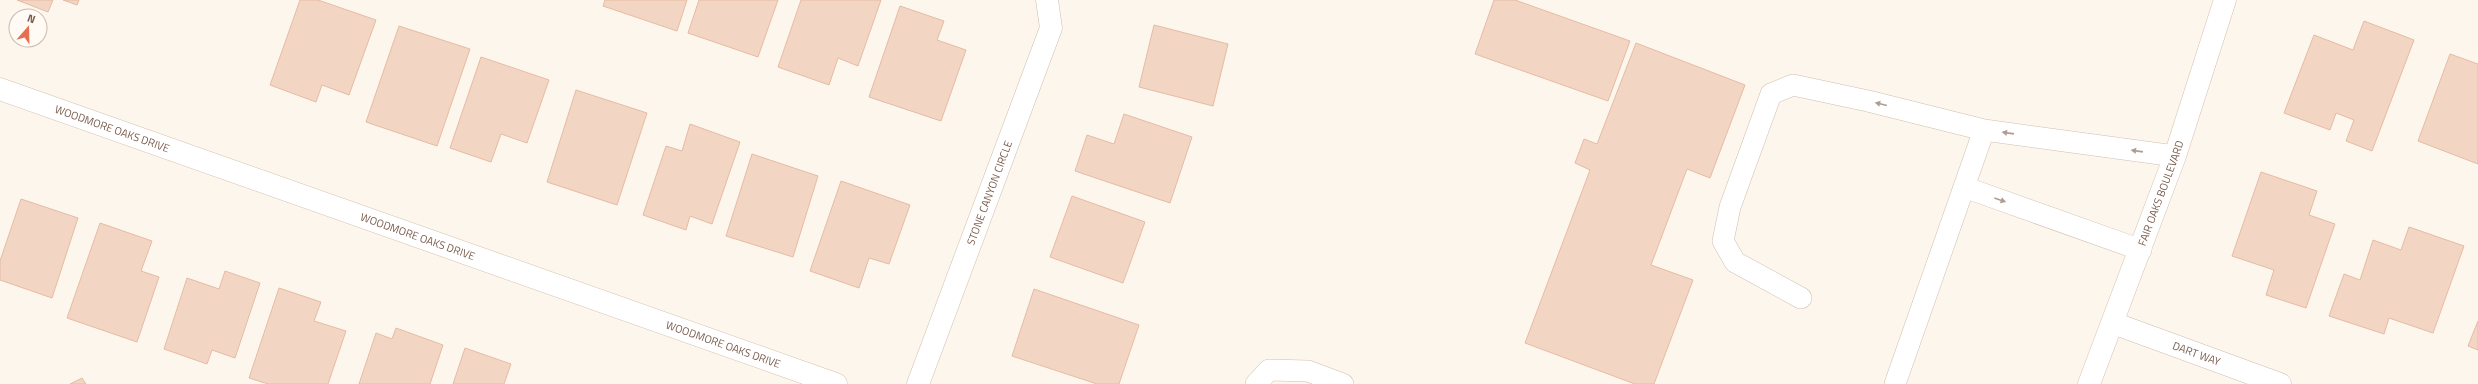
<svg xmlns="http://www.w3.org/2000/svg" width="2478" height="384" font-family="'Titillium Web',sans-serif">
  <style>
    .building { fill: #f3d5c3; stroke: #e6bba3 }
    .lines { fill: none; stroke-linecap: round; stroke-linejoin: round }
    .lane-casing { stroke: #d1beb0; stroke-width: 22 }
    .street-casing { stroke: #d1beb0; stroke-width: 23 }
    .secondary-casing { stroke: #d6c0b0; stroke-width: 23 }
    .lane { stroke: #fff; stroke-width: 21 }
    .street { stroke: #fff; stroke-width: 22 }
    .secondary { stroke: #fff; stroke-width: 22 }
    .oneway { fill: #af9d94 }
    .labels { text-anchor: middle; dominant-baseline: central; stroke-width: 3; stroke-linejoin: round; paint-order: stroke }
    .street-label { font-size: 11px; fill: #7a5c4d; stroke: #fffaf3 }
  </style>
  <rect width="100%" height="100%" fill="#fdf6ec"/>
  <path class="building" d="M 17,0 L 53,0 L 48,12 Z
    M 63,0 L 79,0 L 77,5 Z
    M 300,0 L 318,0 L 376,20 L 349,95 L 322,85 L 316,102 L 270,85 Z
    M 605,0 L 687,0 L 677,31 L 603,6 Z
    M 699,0 L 778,0 L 758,57 L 688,33 Z
    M 801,0 L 881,0 L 858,66 L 838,58 L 829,85 L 778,67 Z
    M 1494,0 L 1515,0 L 1630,41 L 1608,101 L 1475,54 Z
    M 900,6 L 944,21 L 937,40 L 966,50 L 941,121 L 869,97 Z
    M 2364,21 L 2414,40 L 2372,151 L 2346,141 L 2354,120 L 2336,113 L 2330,130 L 2284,113 L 2314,35 L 2353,50 Z
    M 1154,25 L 1228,44 L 1213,106 L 1139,87 Z
    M 399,26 L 470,49 L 437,146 L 366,122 Z
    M 1636,43 L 1745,85 L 1710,178 L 1687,169 L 1651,265 L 1693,280 L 1654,384 L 1635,384 L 1525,343 L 1590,170 L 1575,163 L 1584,139 L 1597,144 Z
    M 2450,54 L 2478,64 L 2478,164 L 2418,141 Z
    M 481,57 L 549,80 L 527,143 L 501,134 L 491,162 L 450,148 Z
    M 576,90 L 647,113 L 617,205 L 547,182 Z
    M 1124,114 L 1192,137 L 1170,203 L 1075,171 L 1087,135 L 1114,144 Z
    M 690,124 L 740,142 L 712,224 L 690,216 L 686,230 L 643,215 L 666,146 L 682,151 Z
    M 752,154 L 818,176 L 793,257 L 726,236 Z
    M 2261,172 L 2317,191 L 2309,215 L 2335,224 L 2306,308 L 2266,295 L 2274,270 L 2232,256 Z
    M 841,181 L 910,205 L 889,264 L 869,258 L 859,288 L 810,271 Z
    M 1072,196 L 1145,222 L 1123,283 L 1050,257 Z
    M 21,199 L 78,218 L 52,298 L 0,280 L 0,261 Z
    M 100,223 L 152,241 L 141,271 L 159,277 L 137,342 L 67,318 Z
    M 2409,227 L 2464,246 L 2433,333 L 2389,318 L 2384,334 L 2329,316 L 2344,274 L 2360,280 L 2373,240 L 2401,250 Z
    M 225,271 L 260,283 L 235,358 L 212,350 L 207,364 L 164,349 L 187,278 L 219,289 Z
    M 279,288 L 321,302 L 314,321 L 346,331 L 328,384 L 268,384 L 249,378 Z
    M 1034,289 L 1139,325 L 1119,384 L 1097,384 L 1012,356 Z
    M 2478,321 L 2478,350 L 2468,346 Z
    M 396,328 L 443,345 L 430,384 L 359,384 L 376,333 L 392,339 Z
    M 465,348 L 511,364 L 504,384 L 453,384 Z
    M 82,378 L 86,384 L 70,384 Z"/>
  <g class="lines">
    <g class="lane-casing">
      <path id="lane" d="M 1964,187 L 2141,250
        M 1801,298 L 1735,262 L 1723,241 L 1730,207 L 1771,94 L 1793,85 L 1868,101 L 1984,130 L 2175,156
        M 1256,384 L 1269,370 L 1308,371 L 1343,384
        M 1895,384 L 1984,130"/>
    </g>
    <g class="street-casing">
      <g id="street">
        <path id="s1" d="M 2113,323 L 2280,384"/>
        <path id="s2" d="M 918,384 L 1051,28 L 1047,0"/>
      </g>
    </g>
    <g class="secondary-casing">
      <g id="secondary">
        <path id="s3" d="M 0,89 L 836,384"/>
        <path id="s4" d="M 2089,384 L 2175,156 L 2225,0"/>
      </g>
    </g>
    <use href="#lane" class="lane"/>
    <use href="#street" class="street"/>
    <use href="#secondary" class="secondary"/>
  </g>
  <defs><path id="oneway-solid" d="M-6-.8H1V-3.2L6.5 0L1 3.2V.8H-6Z"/></defs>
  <g class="oneway">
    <use href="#oneway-solid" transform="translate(1881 104) rotate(-166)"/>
    <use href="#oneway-solid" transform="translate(2008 133) rotate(-172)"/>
    <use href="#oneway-solid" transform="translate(2137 151) rotate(-172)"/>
    <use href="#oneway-solid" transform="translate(2000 200) rotate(19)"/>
  </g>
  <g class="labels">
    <g class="street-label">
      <text stroke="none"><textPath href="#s3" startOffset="119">WOODMORE OAKS DRIVE</textPath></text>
      <text stroke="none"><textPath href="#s2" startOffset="204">STONE CANYON CIRCLE</textPath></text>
      <text stroke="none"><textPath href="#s4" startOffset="204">FAIR OAKS BOULEVARD</textPath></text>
      <text stroke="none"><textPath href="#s3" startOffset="443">WOODMORE OAKS DRIVE</textPath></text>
      <text stroke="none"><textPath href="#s3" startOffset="767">WOODMORE OAKS DRIVE</textPath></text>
      <text stroke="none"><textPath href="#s1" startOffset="89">DART WAY</textPath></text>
    </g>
  </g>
  <g transform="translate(28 28) rotate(20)"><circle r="19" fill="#fffaf3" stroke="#cabbb1"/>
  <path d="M0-3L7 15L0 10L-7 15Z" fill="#e76f51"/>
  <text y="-6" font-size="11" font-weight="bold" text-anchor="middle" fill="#7a5c4d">N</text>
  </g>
</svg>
